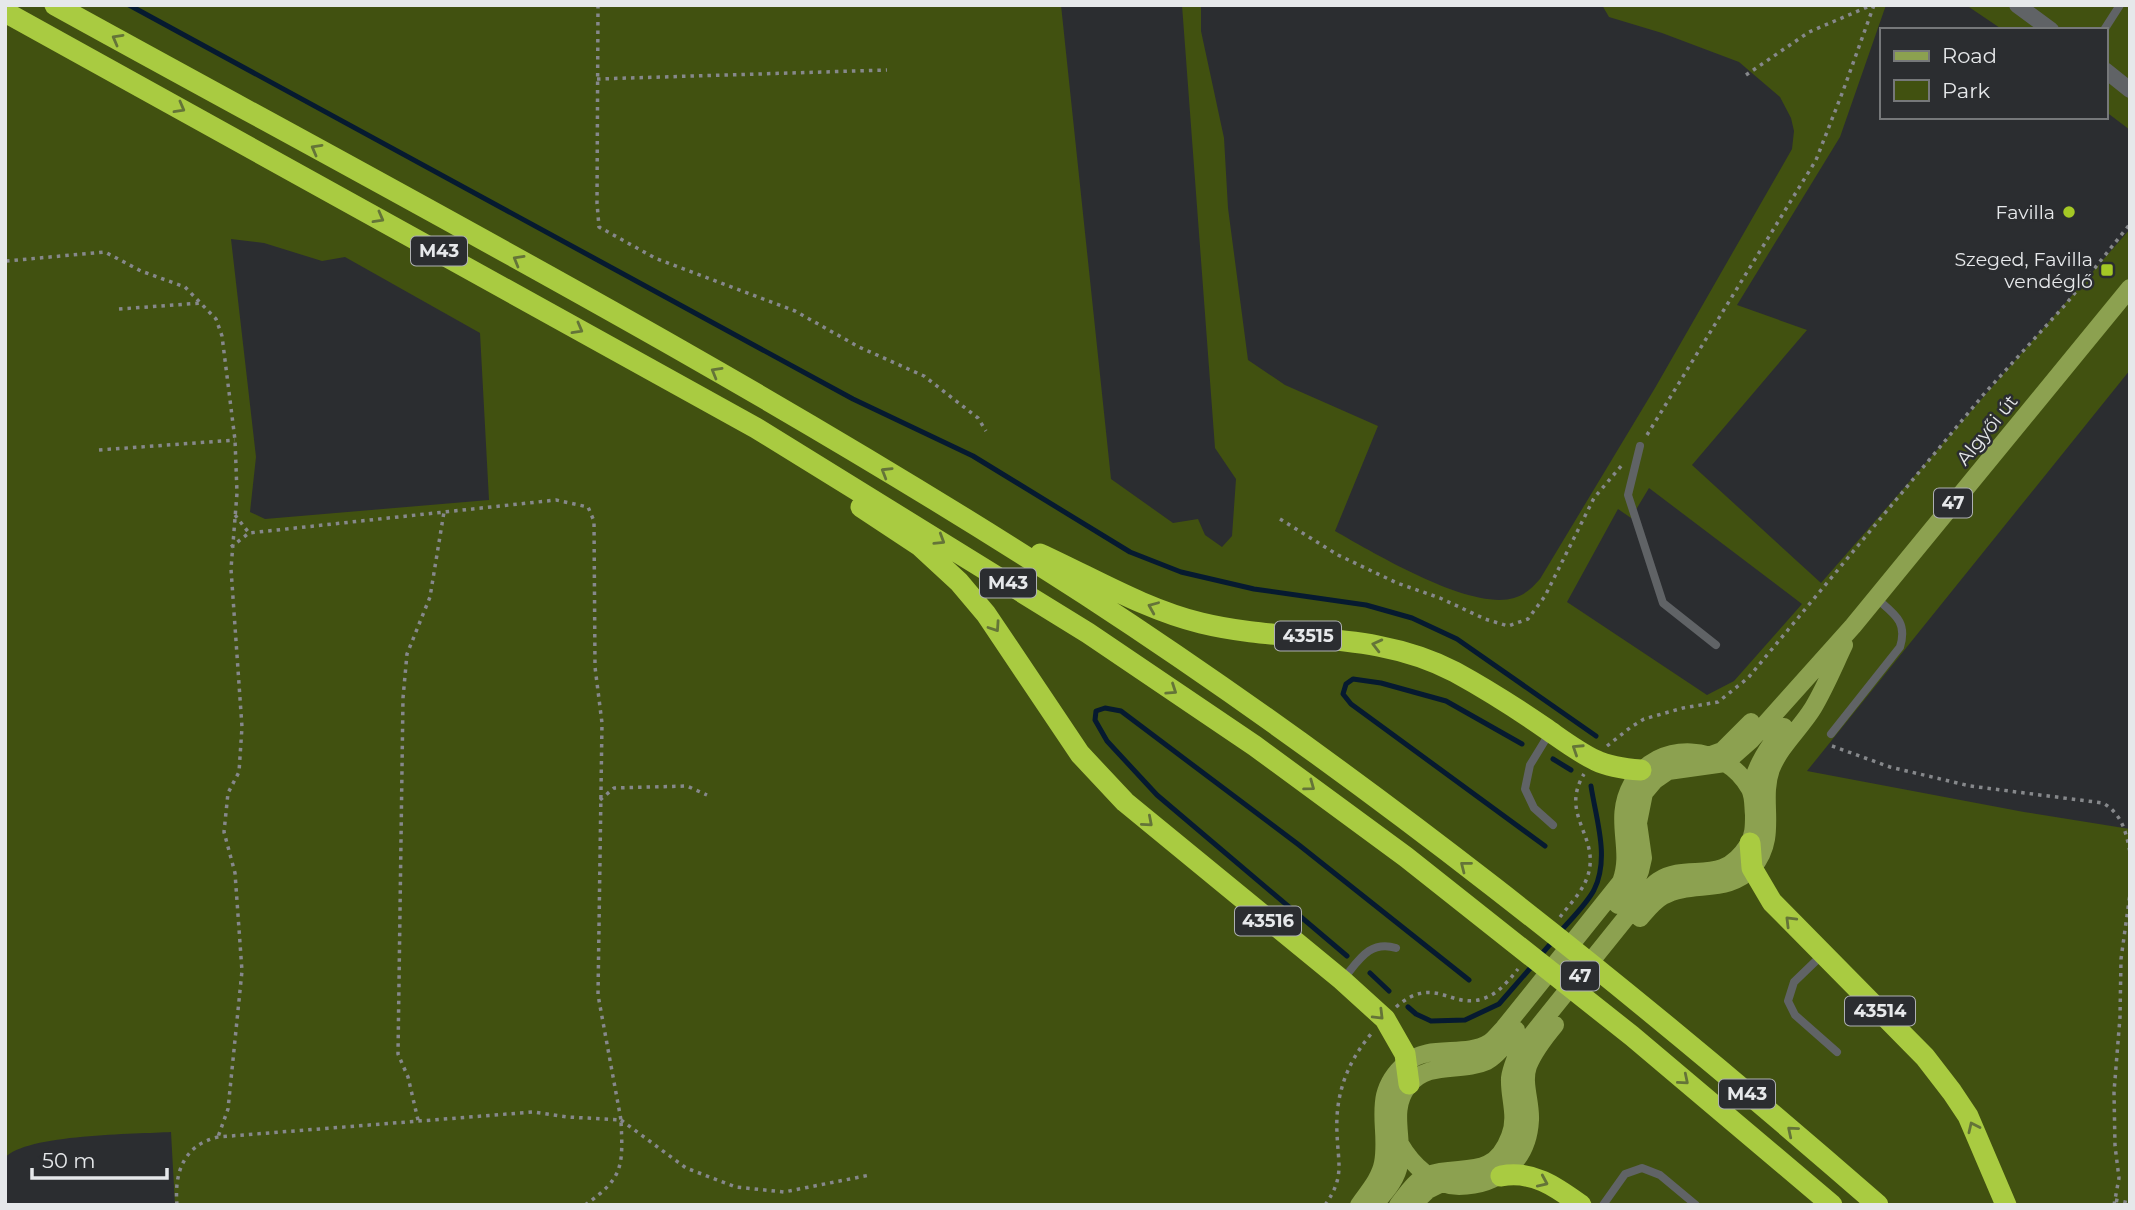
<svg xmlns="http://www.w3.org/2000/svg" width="2135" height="1210" font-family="Montserrat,sans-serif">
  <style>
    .green { fill: #415110; fill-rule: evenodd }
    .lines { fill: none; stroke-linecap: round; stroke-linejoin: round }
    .stream { stroke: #061a30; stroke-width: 5 }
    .path { stroke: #86888b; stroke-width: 3.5; stroke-dasharray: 3.5 5; stroke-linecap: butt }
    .service { stroke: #606366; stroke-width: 8 }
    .minor { stroke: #606366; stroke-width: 16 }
    .primary { stroke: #8ca150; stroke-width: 18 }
    .motorway { stroke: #a9cb41; stroke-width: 21 }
    .oneway { stroke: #647438 }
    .poi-dot { fill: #a4c825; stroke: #2b2d30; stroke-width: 2.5 }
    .labels { text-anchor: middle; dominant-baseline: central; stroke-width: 5; stroke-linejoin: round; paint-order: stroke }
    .shield { fill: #2b2d30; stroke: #aeb0b2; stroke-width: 2 }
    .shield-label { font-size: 18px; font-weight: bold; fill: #e6e8ea }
    .poi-label { font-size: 19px; fill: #e6e8ea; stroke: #2b2d30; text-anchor: end }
    .street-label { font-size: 19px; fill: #e6e8ea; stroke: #2b2d30 }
  </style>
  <rect width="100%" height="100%" fill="#2b2d30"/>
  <path class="green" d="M 5,5 L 1061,5 L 1111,479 L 1173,523 L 1198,519 L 1205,535 L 1222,547 L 1232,536 L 1236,479 L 1215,448 L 1182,5 L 1201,5 L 1201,31 L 1224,138 L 1228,208 L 1248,360 L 1285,385 L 1378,426 L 1335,531 C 1374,553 1470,611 1514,598 C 1526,594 1532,588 1540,579 L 1655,388 L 1792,149 L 1794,131 L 1791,118 L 1780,97 L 1739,62 L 1662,33 L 1609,17 L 1602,5 L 1886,5 L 1840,137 L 1737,305 L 1807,330 L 1692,465 L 1821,583 L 2130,229 L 2130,370 L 1807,771 L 2024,812 L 2130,829 L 2130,1205 L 175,1205 L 171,1132 C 137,1134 25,1134 5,1158 ZM 231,239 L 264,243 L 322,261 L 345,257 L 480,333 L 489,500 L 265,519 L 250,512 L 256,457 ZM 1649,488 L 1802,604 L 1734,681 L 1707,695 L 1567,602 L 1618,509 L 1631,518 Z
    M 1966,5 L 2130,5 L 2130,130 L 2105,111 L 2105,30 L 2003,30 Z"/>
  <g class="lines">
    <path class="stream" d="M 129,5 L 853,399 L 973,456 L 1130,552 L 1181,572 L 1254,589 L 1366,605 L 1412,618 L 1457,639 L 1596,736
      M 1522,744 L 1446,701 L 1381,683 L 1353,679 L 1346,684 L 1343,694 L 1351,704 L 1545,846
      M 1553,759 L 1571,770
      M 1559,933 C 1570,920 1586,905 1594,890 C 1610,858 1596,819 1591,786
      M 1347,956 L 1157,795 L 1107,741 L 1095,720 L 1096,711 L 1105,708 L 1121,711 L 1299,845 L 1469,980
      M 1539,957 L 1553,941
      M 1370,973 L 1389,991
      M 1408,1007 L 1416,1014 L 1431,1021 L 1465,1020 L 1499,1004 L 1533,965"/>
    <path class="path" d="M 598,5 L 597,203 L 599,227 L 655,258 L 795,311 L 859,347 L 924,376 L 978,418 L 986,431
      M 1746,75 L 1809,32 L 1872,5
      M 597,79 L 887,70
      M 6,261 L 105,252 L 141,271 L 185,287 L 216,319 L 222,336 L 235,440 L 237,493 L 231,569 L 242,727 L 239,772 L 228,793 L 224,832 L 235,873 L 242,971 L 228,1109 L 218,1137
      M 119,309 L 201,303
      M 1647,435 L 1816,160 L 1843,91 L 1874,5
      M 99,450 L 235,440
      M 235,515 L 249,533
      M 1280,519 L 1338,555 L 1397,583 L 1440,598 L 1485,619 L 1508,626 L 1528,619 L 1545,596 L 1594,498 L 1622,465
      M 1607,746 L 1631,727 L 1644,719 L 1683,708 L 1718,702 L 1748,678 L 1984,394 L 2066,304 L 2130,224
      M 1832,746 L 1890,767 L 1970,786 L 2103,803 C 2122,814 2126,832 2130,852
      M 600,800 L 614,788 L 687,786 L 707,795
      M 1560,917 C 1570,904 1583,891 1588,875 C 1600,836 1559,815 1584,774
      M 1396,1007 C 1435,973 1451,1011 1485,998 C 1499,993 1509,980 1518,969
      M 418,1120 L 408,1077 L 398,1054 L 403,698 L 407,654 L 430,597 L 444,512
      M 621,1120 L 686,1168 L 736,1187 L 784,1192 L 870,1175
      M 2115,1200 L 2130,1203
      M 177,1205 C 174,1172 184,1145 218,1137 L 533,1112 L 568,1117 L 621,1120 L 598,995 L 602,723 L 595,667 L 594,521 L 588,507 L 556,500 L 249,533 L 231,547
      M 585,1205 C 624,1178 623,1165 621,1121
      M 1325,1205 C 1345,1177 1338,1164 1337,1133 C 1335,1095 1347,1062 1372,1033
      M 2114,1205 L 2119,1178 L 2115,1146 L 2114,1092 L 2120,1017 L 2121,959 L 2130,894"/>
    <path class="service" d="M 2104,30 L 2120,5
      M 1640,446 L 1628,495 L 1663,603 L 1716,645
      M 1549,734 L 1530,765 L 1525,789 L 1534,808 L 1553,825
      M 1831,734 L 1900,647 C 1908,621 1894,614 1876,598
      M 1821,956 L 1794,982 L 1788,1001 L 1795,1015 L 1837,1052
      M 1344,978 C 1359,960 1370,940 1396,948
      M 1603,1205 L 1625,1174 L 1642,1168 L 1660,1175 L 1696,1205"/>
    <path class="minor" d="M 2017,5 L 2051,30
      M 2105,70 L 2130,90"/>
    <path class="primary" d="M 1711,755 L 1722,751 L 1751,722
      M 1750,789 C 1757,764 1768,747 1784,727
      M 1618,905 L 1635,883 L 1640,871 L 1643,858 L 1638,823 L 1644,793 L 1655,780 L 1668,771 L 1725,763 L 1751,740 L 1853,626 L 2130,288
      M 1640,918 C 1647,910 1654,901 1663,896 C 1691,880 1729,895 1753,867 C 1779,836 1759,802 1771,769 C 1780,746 1800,729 1813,708 C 1825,688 1834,666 1844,645
      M 1400,1144 C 1412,1165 1434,1186 1459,1186 C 1499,1186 1528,1160 1530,1120 C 1531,1102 1522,1083 1528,1066 C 1534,1051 1545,1037 1555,1025
      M 1359,1205 C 1368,1192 1380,1179 1383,1163 C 1390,1126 1369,1095 1406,1063 C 1430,1043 1464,1058 1489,1043 C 1494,1040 1499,1033 1504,1028 L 1621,882 C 1634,848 1612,820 1632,784 C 1657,739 1725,743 1750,789 C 1754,797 1753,806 1754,815 C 1754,826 1754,836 1748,845 C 1721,888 1689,861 1658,881 C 1650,886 1643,897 1637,904 L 1518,1052 C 1515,1061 1511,1069 1510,1078 C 1509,1098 1518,1116 1510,1136 C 1493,1182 1460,1163 1428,1175 C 1416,1179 1406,1195 1398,1205
      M 1374,1205 C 1384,1193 1397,1180 1399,1164 C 1404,1138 1389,1110 1408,1086 C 1428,1060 1461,1073 1487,1061 C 1499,1054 1508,1040 1516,1030
      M 1412,1205 L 1428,1190 L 1442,1183"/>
    <path class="motorway" d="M 55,5 C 401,196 754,380 1086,595 C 1365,777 1627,986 1878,1205
      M 5,12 L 756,428 L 1088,633 L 1255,746 L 1406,857 L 1632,1036 L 1832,1205
      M 861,507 L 920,546 L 959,582 L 986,614 L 1080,754 L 1125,802 L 1342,980 L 1385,1019 L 1405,1054 L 1409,1084
      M 1040,554 C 1093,578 1144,609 1201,623 C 1287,644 1373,629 1455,672 C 1486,689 1516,708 1545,728 C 1561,739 1578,752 1595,760 C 1609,767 1625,769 1641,770
      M 1750,843 L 1752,868 L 1772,902 L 1925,1057 L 1952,1092 L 1968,1116 L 2006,1205
      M 1501,1176 C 1533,1170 1556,1187 1581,1205"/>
  </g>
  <defs><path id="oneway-chevron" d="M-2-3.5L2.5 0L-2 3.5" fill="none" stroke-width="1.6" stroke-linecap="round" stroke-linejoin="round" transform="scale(1.75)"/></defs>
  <g class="oneway">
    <use href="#oneway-chevron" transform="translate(117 39) rotate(-151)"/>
    <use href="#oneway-chevron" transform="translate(180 108) rotate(29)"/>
    <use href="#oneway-chevron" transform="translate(316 149) rotate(-151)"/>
    <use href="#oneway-chevron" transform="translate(379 218) rotate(29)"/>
    <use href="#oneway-chevron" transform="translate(518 260) rotate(-150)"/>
    <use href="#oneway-chevron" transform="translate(578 329) rotate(29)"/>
    <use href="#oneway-chevron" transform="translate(716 372) rotate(-150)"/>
    <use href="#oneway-chevron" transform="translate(886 472) rotate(-149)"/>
    <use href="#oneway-chevron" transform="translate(940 540) rotate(32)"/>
    <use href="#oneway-chevron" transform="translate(1153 607) rotate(-157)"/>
    <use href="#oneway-chevron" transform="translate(995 627) rotate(56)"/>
    <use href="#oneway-chevron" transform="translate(1377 645) rotate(-166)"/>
    <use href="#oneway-chevron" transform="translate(1172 690) rotate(34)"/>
    <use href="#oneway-chevron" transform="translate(1577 749) rotate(-147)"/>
    <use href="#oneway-chevron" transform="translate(1310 786) rotate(36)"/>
    <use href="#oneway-chevron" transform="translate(1148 822) rotate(41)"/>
    <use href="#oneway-chevron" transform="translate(1465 866) rotate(-142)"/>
    <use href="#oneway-chevron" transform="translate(1790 921) rotate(-135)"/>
    <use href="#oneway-chevron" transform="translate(1379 1015) rotate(45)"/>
    <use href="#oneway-chevron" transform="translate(1684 1080) rotate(40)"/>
    <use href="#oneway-chevron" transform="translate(1973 1127) rotate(-115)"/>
    <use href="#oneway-chevron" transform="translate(1792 1131) rotate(-140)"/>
    <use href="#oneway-chevron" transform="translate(1543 1182) rotate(24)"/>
  </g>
  <g class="poi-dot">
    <circle cx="2069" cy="212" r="7"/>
    <rect x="2100" y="263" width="14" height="14" rx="3.5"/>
  </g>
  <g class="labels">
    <g class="shield">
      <rect x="411" y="236.5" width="56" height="29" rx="5"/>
      <rect x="1934" y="488.5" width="38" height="29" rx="5"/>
      <rect x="980" y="568.5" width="56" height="29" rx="5"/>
      <rect x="1275" y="621.5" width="66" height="29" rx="5"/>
      <rect x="1235" y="906.5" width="66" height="29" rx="5"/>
      <rect x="1561" y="961.5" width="38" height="29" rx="5"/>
      <rect x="1845" y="996.5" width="70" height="29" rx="5"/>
      <rect x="1719" y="1079.5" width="56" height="29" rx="5"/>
    </g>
    <g class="shield-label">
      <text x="439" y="251">M43</text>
      <text x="1953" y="503">47</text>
      <text x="1008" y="583">M43</text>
      <text x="1308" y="636">43515</text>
      <text x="1268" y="921">43516</text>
      <text x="1580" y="976">47</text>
      <text x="1880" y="1011">43514</text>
      <text x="1747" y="1094">M43</text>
    </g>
    <g class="poi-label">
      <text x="2055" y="212">Favilla</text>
      <text x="2093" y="259">Szeged, Favilla<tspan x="2093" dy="22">vendéglő</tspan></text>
    </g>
    <g class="street-label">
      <text transform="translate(1987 430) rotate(-51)">Algyői út</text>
    </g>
  </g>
  <rect width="2135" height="1210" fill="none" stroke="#e6e8ea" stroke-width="14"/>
  <rect x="1880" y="28" width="228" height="91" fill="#2b2d30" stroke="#76787a" stroke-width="2"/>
  <rect x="1894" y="51" width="35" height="10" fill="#8ca150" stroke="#76787a" stroke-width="2"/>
  <text x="1942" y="63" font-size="21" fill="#e6e8ea">Road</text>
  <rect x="1894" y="80" width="35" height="21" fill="#415110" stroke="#76787a" stroke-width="2"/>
  <text x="1942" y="98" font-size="21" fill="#e6e8ea">Park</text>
  <path d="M32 1168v10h135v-10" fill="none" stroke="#e6e8ea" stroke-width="3.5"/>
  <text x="42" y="1168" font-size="21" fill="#e6e8ea" stroke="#2b2d30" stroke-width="5" paint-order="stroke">50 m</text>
</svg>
